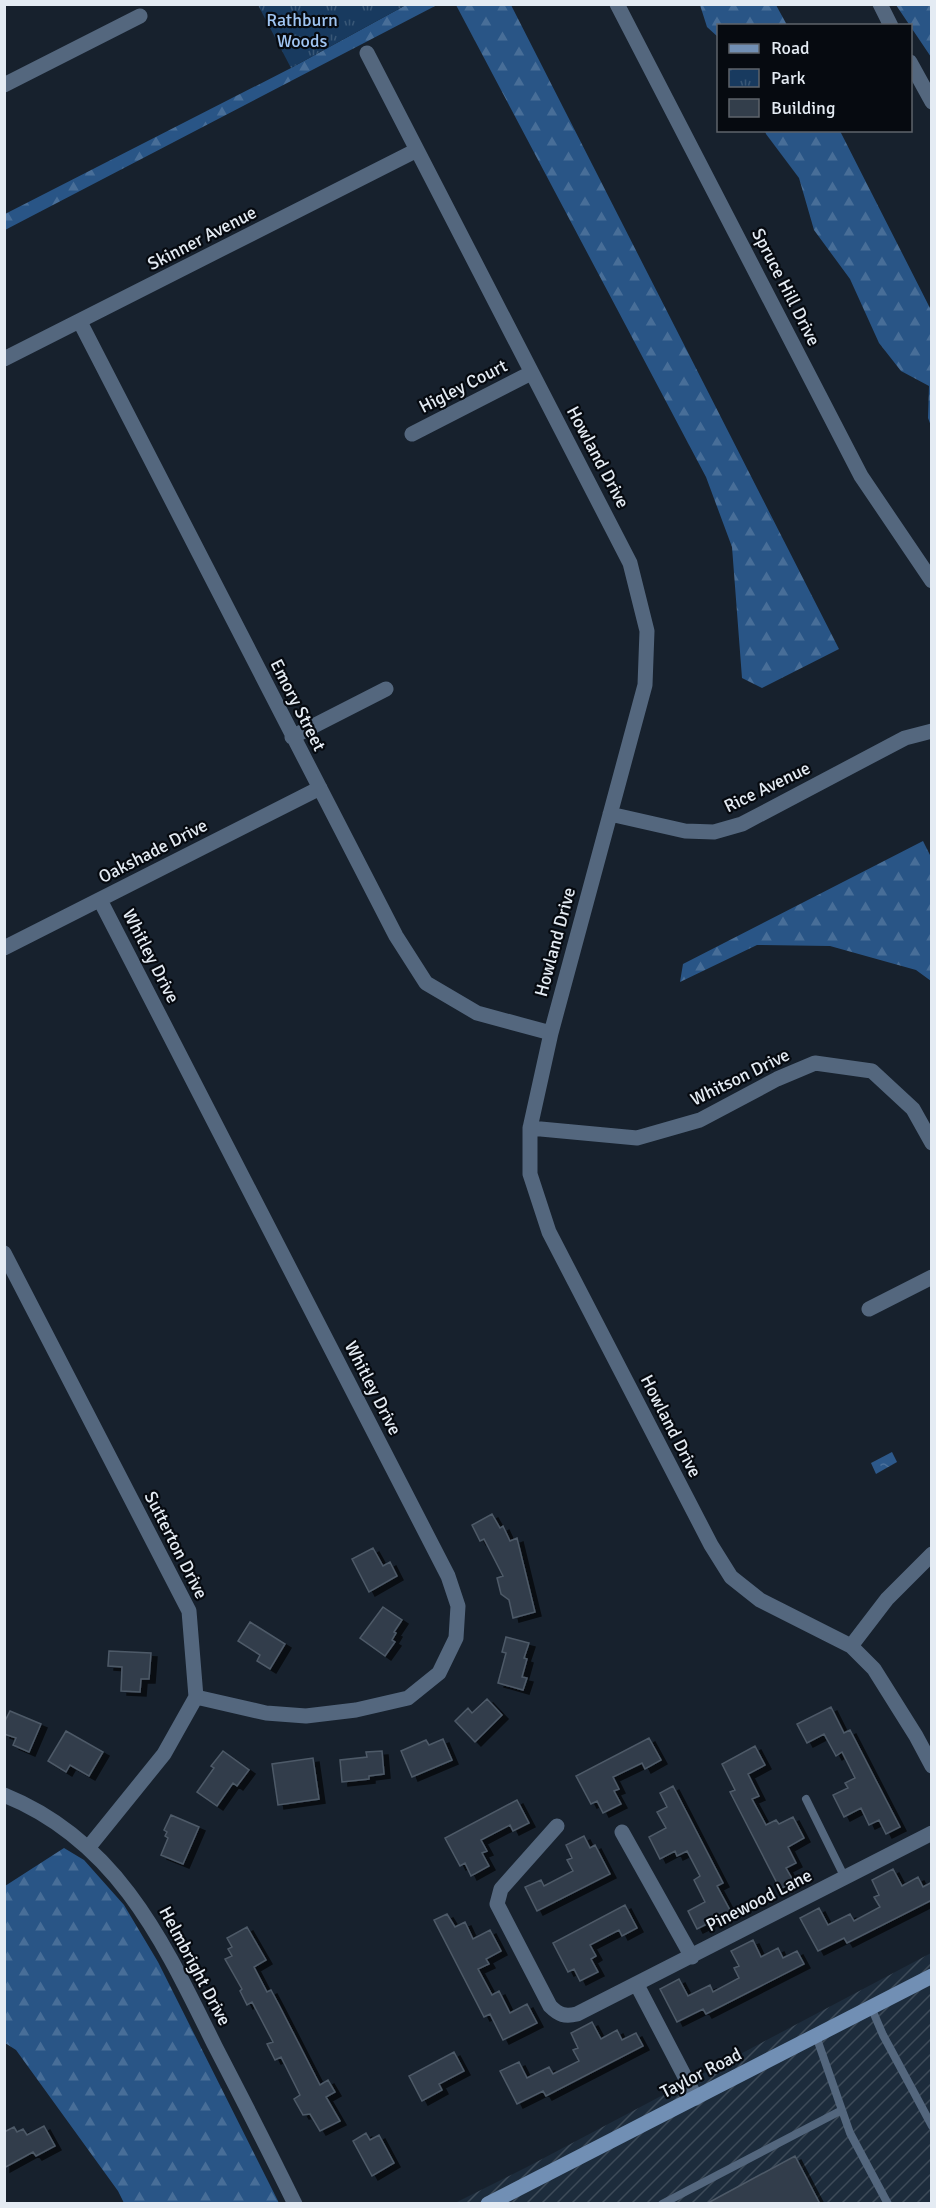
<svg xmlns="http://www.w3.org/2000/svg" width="936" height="2208" font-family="Signika,sans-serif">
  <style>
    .industrial { fill: url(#industrial-furrows) }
    .forest { fill: url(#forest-firs) }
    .park { fill: url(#park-tufts) }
    .water { fill: url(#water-ripples) }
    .building { fill: #333e4b; stroke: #4e5a68; stroke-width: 1.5; filter: url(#shadow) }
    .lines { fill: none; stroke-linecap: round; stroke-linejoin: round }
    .service { stroke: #54677e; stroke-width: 8 }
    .minor { stroke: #54677e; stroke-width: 15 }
    .secondary { stroke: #718fb4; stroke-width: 15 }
    .labels { text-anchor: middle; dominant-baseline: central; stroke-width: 4.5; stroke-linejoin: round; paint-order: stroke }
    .park-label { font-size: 18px; fill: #a0c5f2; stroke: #060a10 }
    .street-label { font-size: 18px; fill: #e4ebf3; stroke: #060a10 }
  </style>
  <defs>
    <pattern id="industrial-furrows" width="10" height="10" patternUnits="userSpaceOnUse" patternTransform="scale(1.5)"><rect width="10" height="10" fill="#1d2c3c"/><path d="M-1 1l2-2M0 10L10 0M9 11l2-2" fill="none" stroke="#3e4b59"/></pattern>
    <pattern id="forest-firs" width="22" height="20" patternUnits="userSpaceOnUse" patternTransform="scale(1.5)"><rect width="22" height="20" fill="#295586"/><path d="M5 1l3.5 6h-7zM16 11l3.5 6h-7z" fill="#486e98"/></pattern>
    <pattern id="park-tufts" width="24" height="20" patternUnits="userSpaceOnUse" patternTransform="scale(1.5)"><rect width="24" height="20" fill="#183a5f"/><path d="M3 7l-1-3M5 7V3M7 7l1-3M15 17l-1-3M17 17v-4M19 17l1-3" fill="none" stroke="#395776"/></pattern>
    <pattern id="water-ripples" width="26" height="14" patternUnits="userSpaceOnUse" patternTransform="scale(1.5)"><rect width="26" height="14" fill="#2d598b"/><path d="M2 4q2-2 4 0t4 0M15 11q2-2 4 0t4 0" fill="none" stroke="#4b719c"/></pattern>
    <filter id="shadow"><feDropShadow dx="6" dy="4" stdDeviation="0" flood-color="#0009"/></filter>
  </defs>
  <rect width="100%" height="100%" fill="#17212d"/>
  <path class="industrial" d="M 931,1953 L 931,2203 L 453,2204 L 527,2167 Z"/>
  <path class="forest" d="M 406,5 L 437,5 L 5,230 L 5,214 L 291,68 Z
    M 456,5 L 511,5 L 839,649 L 762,688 L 742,678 L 732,547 L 706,477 Z
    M 700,5 L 776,5 L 787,25 L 718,26 L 718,37 L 707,27 Z
    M 896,5 L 931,5 L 931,57 Z
    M 765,131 L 840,131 L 931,310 L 931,426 L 928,418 L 929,386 L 901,371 L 879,343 L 850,279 L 814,230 L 799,178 L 766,134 Z
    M 923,841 L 931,857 L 931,981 L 916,970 L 830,946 L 757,945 L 680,982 L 683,964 Z
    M 64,1848 L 84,1860 L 124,1905 L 158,1962 L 279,2203 L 124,2203 L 118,2191 L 16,2050 L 5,2043 L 5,1886 Z"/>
  <path class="park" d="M 258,5 L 406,5 L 291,68 Z"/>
  <path class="water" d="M 892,1452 L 897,1462 L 876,1474 L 871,1463 Z"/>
  <path class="building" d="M 492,1514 L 500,1528 L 503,1526 L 510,1541 L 517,1538 L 535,1612 L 513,1618 L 509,1600 L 501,1594 L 497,1578 L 503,1576 L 484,1539 L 480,1541 L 472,1525 Z
    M 373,1548 L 383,1566 L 390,1562 L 397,1576 L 369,1592 L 352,1559 Z
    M 383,1607 L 402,1620 L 394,1632 L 396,1633 L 392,1640 L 395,1642 L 385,1656 L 360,1638 Z
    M 250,1622 L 285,1644 L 270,1669 L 257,1661 L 260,1655 L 238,1641 Z
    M 506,1637 L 529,1643 L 524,1658 L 527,1659 L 522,1677 L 527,1678 L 523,1690 L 498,1683 L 506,1653 L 502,1652 Z
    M 109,1651 L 151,1653 L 149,1679 L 141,1679 L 140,1692 L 121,1691 L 122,1667 L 108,1666 Z
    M 487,1699 L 502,1715 L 475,1742 L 455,1721 L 468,1708 L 472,1713 Z
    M 831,1707 L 844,1733 L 850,1730 L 900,1827 L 886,1834 L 879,1820 L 869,1825 L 861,1808 L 844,1817 L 833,1795 L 848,1788 L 845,1783 L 855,1778 L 842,1752 L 836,1756 L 824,1734 L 807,1743 L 797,1724 Z
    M 10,1711 L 41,1724 L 29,1752 L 13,1745 L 16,1738 L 4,1734 L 4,1723 Z
    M 66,1731 L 103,1752 L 89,1776 L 70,1765 L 66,1772 L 48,1761 Z
    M 649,1738 L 661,1760 L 645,1769 L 642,1763 L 613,1777 L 619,1789 L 614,1791 L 621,1804 L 603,1813 L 597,1801 L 591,1804 L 576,1776 Z
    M 443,1739 L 452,1760 L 412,1777 L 401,1751 L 426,1740 L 429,1745 Z
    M 755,1746 L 765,1765 L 748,1774 L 759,1796 L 752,1799 L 766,1825 L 776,1820 L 779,1824 L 793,1817 L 804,1838 L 788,1847 L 796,1863 L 786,1868 L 794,1882 L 780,1889 L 730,1792 L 735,1790 L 722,1764 Z
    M 223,1751 L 249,1770 L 237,1786 L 233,1783 L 217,1806 L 197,1792 L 214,1768 L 211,1766 Z
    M 382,1751 L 384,1774 L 369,1776 L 369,1779 L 342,1782 L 340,1760 L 367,1757 L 366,1752 Z
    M 313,1758 L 319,1799 L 278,1805 L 272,1764 Z
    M 673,1786 L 723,1883 L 717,1886 L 731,1912 L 697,1929 L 688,1911 L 705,1902 L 694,1880 L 700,1876 L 687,1851 L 677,1856 L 675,1851 L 660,1859 L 649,1837 L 666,1828 L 657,1812 L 667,1807 L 660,1793 Z
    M 517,1800 L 529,1823 L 513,1831 L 510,1825 L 481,1840 L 487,1851 L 482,1853 L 489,1866 L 471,1876 L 465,1863 L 460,1866 L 445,1838 Z
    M 171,1815 L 199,1827 L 183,1864 L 161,1855 L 168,1838 L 165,1836 L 167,1832 L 164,1830 Z
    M 584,1836 L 590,1848 L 595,1845 L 610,1874 L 537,1911 L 525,1887 L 541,1880 L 544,1886 L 573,1871 L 567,1860 L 572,1858 L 566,1845 Z
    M 893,1869 L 902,1886 L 918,1877 L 923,1887 L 932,1882 L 932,1900 L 847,1943 L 844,1938 L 818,1951 L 800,1918 L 819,1908 L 828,1925 L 850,1914 L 854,1921 L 880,1907 L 874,1897 L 879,1895 L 872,1880 Z
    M 625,1905 L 637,1928 L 622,1936 L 619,1930 L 590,1945 L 596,1956 L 591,1959 L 598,1972 L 580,1981 L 574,1969 L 568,1972 L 553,1943 Z
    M 447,1914 L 455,1927 L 465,1922 L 473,1939 L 490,1930 L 501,1951 L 486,1959 L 489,1964 L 478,1969 L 492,1995 L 499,1991 L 510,2013 L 527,2004 L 537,2023 L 503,2040 L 490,2014 L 484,2017 L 434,1920 Z
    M 247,1927 L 266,1960 L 254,1967 L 267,1992 L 271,1990 L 279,2005 L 320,2085 L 328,2080 L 335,2092 L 326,2097 L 340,2121 L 320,2131 L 310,2114 L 303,2115 L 294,2099 L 300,2095 L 281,2057 L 275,2060 L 267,2044 L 273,2042 L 252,2002 L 247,2005 L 240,1991 L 242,1989 L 225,1959 L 232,1956 L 228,1949 L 232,1947 L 227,1938 Z
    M 753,1940 L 761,1957 L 778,1948 L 783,1958 L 797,1951 L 804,1964 L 706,2014 L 703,2009 L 677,2022 L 660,1989 L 679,1979 L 688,1996 L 710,1985 L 713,1992 L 739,1978 L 734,1968 L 739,1966 L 731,1951 Z
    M 592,2022 L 601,2039 L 617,2030 L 622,2040 L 636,2033 L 643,2046 L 546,2096 L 543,2091 L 517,2104 L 500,2071 L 519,2062 L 527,2078 L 549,2067 L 553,2074 L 579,2061 L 573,2050 L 578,2048 L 571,2033 Z
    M 454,2052 L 464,2071 L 439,2084 L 442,2090 L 422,2101 L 409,2076 Z
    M 44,2126 L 55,2146 L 36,2156 L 33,2152 L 4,2168 L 4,2132 L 14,2127 L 17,2132 L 23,2129 L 27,2135 Z
    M 366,2133 L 370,2140 L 379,2135 L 394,2163 L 372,2176 L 353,2141 Z
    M 795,2156 L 820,2204 L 706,2204 Z"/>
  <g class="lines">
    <path class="service" d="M 806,1799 L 845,1878
      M 871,2007 L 883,2035 L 932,2126
      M 816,2036 L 850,2133 L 888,2204
      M 662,2204 L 842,2110"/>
    <path class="minor" d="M 617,4 L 861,476 L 932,581
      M 880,4 L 891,26
      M 367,53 L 630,563 L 647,631 L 645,685 L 551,1033 L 530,1128 L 530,1174 L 549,1232 L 711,1545 L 731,1577 L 760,1600 L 851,1646 L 874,1669 L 916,1736 L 932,1766
      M 910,62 L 932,102
      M 4,85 L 140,16
      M 80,322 L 396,936 L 426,983 L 477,1013 L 551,1033
      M 4,359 L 417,150
      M 412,434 L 531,373
      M 292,737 L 386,689
      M 610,814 L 685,831 L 714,832 L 742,824 L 905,738 L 932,731
      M 100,900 L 448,1576 L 458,1606 L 456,1638 L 439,1673 L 408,1698 L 356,1710 L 306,1716 L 266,1713 L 196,1697
      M 4,948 L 320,788
      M 530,1128 L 637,1138 L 700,1120 L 777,1079 L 815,1063 L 872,1071 L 913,1109 L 932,1143
      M 4,1253 L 189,1611 L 196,1697 L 164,1754 L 88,1848
      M 869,1309 L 932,1277
      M 851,1646 L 887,1599 L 932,1554
      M 4,1795 C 118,1841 164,1943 215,2046 C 242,2098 269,2151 295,2204
      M 557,1826 L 501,1889 L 497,1904 L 550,2006 C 559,2015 565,2017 577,2014 L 932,1833
      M 622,1832 L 692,1957
      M 637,1985 L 696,2098"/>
    <path class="secondary" d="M 488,2204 L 932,1976"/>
  </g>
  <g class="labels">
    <g class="park-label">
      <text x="302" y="20">Rathburn<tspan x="302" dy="21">Woods</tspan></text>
    </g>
    <g class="street-label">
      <text transform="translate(202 238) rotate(-27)">Skinner Avenue</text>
      <text transform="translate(786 287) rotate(63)">Spruce Hill Drive</text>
      <text transform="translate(463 386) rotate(-27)">Higley Court</text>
      <text transform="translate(598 457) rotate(62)">Howland Drive</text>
      <text transform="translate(298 705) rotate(63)">Emory Street</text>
      <text transform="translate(767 787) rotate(-26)">Rice Avenue</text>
      <text transform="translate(153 851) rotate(-27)">Oakshade Drive</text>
      <text transform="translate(555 942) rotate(-75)">Howland Drive</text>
      <text transform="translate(151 956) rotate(63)">Whitley Drive</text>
      <text transform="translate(740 1077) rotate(-26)">Whitson Drive</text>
      <text transform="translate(373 1388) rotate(63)">Whitley Drive</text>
      <text transform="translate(671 1426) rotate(63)">Howland Drive</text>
      <text transform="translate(176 1545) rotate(63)">Sutterton Drive</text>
      <text transform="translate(759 1900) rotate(-27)">Pinewood Lane</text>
      <text transform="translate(195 1966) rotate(62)">Helmbright Drive</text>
      <text transform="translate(701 2073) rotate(-27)">Taylor Road</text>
    </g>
  </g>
  <rect width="936" height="2208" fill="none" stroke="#e4ebf3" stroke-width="12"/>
  <rect x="717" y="24" width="195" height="108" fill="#060a10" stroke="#5f646b" stroke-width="1.5"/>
  <rect x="729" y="44" width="30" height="9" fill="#718fb4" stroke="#5f646b" stroke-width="1.5"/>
  <text x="771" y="54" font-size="18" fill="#e4ebf3">Road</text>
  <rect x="729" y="69" width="30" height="18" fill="url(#park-tufts)" stroke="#5f646b" stroke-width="1.5"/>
  <text x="771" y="84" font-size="18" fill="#e4ebf3">Park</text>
  <rect x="729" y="99" width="30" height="18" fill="#333e4b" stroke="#5f646b" stroke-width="1.5"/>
  <text x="771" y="114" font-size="18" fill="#e4ebf3">Building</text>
</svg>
